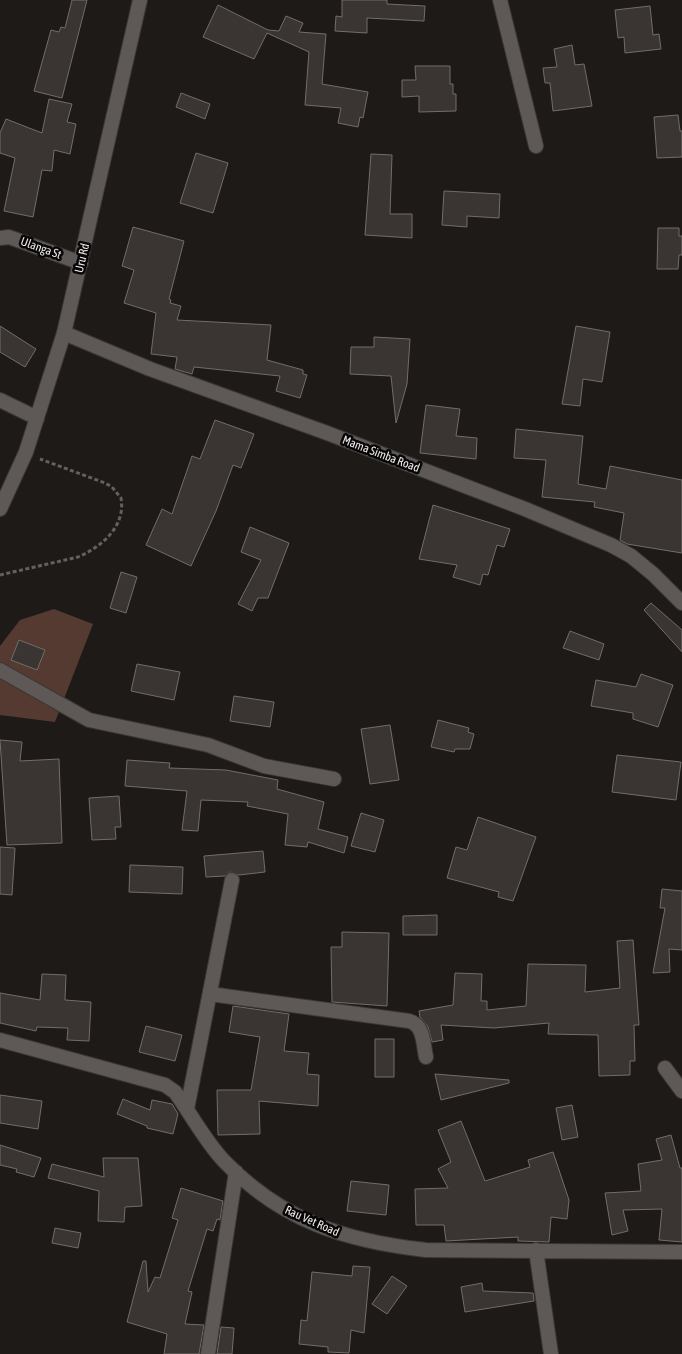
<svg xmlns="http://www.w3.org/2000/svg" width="682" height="1354" font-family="'Asap Condensed',sans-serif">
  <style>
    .green { fill: #543a31 }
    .building { fill: #3a3533; stroke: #726d6b }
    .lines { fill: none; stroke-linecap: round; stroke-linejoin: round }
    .minor-casing { stroke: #3b3837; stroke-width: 16 }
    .tertiary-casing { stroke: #3b3837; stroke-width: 16 }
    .path { stroke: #64605e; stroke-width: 3; stroke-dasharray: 4 2.5; stroke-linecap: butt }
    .minor { stroke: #5e5957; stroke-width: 14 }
    .tertiary { stroke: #5e5957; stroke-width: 14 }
    .labels { text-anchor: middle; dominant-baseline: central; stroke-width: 5; stroke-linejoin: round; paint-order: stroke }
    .street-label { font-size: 12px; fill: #efeceb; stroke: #070505 }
  </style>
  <rect width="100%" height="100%" fill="#1e1a18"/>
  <path class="green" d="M 54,609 L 93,624 L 55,722 L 0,715 L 0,646 L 20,620 Z"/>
  <path class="building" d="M 72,0 L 87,0 L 62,98 L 34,91 L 51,30 L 59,32 L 61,27 L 65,28 Z
    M 342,0 L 387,0 L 387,4 L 425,6 L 424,21 L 367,18 L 367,33 L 335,31 L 336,16 L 342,17 Z
    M 218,5 L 268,30 L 279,31 L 286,16 L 303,23 L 299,32 L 326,34 L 322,84 L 368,92 L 363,118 L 360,117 L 358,127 L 338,123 L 341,108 L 305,105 L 309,52 L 267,33 L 254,59 L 203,37 Z
    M 650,6 L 653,35 L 659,34 L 661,49 L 625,53 L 624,37 L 618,38 L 615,10 Z
    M 572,45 L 575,65 L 584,64 L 592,106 L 553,111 L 550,83 L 545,83 L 543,68 L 557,67 L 554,49 Z
    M 415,66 L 450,66 L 450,84 L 453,84 L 453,94 L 456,94 L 456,111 L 419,112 L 419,96 L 402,97 L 402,80 L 416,80 Z
    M 181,93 L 210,104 L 205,119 L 176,107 Z
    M 49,99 L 72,104 L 67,122 L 76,124 L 70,154 L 54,150 L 52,171 L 42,170 L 33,217 L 4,211 L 15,158 L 0,153 L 0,133 L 6,119 L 42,133 Z
    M 678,115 L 680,131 L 682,131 L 682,157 L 657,158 L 654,117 Z
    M 196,153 L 228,163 L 213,213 L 180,203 Z
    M 371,154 L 392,155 L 390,214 L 412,214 L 412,238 L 365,235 Z
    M 444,191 L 500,194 L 499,218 L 467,216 L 467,227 L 442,225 Z
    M 133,227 L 184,241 L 169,299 L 171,300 L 170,303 L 181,306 L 177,320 L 271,325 L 267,360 L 303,370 L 303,374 L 307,375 L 300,398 L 276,391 L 280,376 L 194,367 L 192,374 L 175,369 L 177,357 L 151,354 L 156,313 L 124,303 L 134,270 L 122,266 Z
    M 658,228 L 679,228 L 679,236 L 682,236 L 682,255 L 679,255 L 678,269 L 657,269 Z
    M 0,326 L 36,349 L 25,367 L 0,352 Z
    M 576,326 L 610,332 L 602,382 L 583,379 L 580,406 L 562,404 Z
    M 374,337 L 410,339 L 407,384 L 396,423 L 391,376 L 350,374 L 351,347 L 374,347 Z
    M 426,405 L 460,409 L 456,436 L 477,438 L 476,459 L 420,453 Z
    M 215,420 L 254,434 L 241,468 L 233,465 L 216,511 L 191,566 L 146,545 L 162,509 L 172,514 L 192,456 L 200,459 Z
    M 516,429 L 583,436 L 578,484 L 606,489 L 610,466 L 682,480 L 682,553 L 627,544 L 620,540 L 624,513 L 594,507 L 595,502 L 542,497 L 546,460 L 514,458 Z
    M 433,505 L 510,529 L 504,547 L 497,545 L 488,575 L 483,574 L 480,585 L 453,577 L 457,565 L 419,559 Z
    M 250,527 L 289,543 L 268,598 L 258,598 L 252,611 L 238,604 L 261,560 L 241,552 Z
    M 121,572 L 137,577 L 126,613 L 110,608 Z
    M 651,603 L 682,630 L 682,652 L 644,610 Z
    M 570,631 L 604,644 L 599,660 L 563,648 Z
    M 19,640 L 45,650 L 37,670 L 11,660 Z
    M 137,664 L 180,672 L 174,700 L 131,691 Z
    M 641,674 L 673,685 L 658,727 L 633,719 L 633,713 L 591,706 L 596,680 L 636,687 Z
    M 234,696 L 274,702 L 270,727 L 230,721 Z
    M 438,720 L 469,728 L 468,732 L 474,734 L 470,749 L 455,749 L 454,752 L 431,747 Z
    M 390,725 L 399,780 L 370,784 L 361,729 Z
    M 0,740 L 22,742 L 20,761 L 59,759 L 62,843 L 7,845 Z
    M 617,755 L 681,762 L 676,800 L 612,792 Z
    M 127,760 L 170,763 L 169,768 L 226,770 L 278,780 L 277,789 L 324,802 L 318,829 L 348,837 L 344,853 L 308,842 L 307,847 L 285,845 L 288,814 L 247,806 L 248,802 L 201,800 L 198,831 L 182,830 L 187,791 L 125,786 Z
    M 119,796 L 121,827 L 115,827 L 116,839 L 92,840 L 89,798 Z
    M 361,813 L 384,820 L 375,852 L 351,846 Z
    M 478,817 L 536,837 L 513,901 L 498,897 L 499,892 L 447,878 L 456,847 L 467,850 Z
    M 0,847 L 15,848 L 12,895 L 0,894 Z
    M 263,851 L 265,872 L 239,875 L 230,872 L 225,876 L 206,877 L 204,856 Z
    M 130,865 L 183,867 L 182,894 L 129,892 Z
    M 662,889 L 682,891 L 682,950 L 669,949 L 670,972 L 653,973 L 665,908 L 660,908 Z
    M 437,915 L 437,935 L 403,935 L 403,916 Z
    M 342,932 L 389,933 L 387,1006 L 332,1002 L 331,947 L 342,947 Z
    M 633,940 L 639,1025 L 634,1025 L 635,1061 L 630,1061 L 630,1075 L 599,1076 L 598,1035 L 548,1034 L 549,1023 L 494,1028 L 441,1025 L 443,1040 L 432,1042 L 428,1027 L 420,1017 L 419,1011 L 453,1005 L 455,973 L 482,974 L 481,1001 L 487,1001 L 487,1010 L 526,1006 L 528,964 L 586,965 L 585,992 L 620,988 L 617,941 Z
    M 42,974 L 66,975 L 65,1000 L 91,1002 L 89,1041 L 67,1040 L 68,1028 L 37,1027 L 36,1031 L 0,1023 L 0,993 L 40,1000 Z
    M 233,1006 L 289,1014 L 284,1051 L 309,1053 L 307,1074 L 319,1075 L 318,1106 L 259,1101 L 260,1134 L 218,1135 L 217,1090 L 251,1090 L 260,1037 L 229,1032 Z
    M 146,1026 L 182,1035 L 175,1061 L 139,1052 Z
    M 375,1039 L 394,1039 L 394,1077 L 375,1077 Z
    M 435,1074 L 509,1080 L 509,1083 L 441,1100 Z
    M 0,1095 L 42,1101 L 38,1129 L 0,1123 Z
    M 123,1099 L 150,1110 L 152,1100 L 172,1104 L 178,1114 L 173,1134 L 147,1128 L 147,1126 L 117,1114 Z
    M 572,1105 L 578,1137 L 562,1140 L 556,1108 Z
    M 461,1121 L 485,1181 L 530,1167 L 528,1160 L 553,1152 L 569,1200 L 567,1219 L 551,1217 L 549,1242 L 518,1241 L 518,1237 L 446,1241 L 444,1225 L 416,1225 L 415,1189 L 448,1188 L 438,1169 L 451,1162 L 438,1130 Z
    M 671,1135 L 680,1168 L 682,1168 L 682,1242 L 659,1240 L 662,1209 L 623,1210 L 628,1231 L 612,1235 L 605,1193 L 641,1191 L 638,1164 L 662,1160 L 656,1139 Z
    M 0,1145 L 41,1158 L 34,1177 L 16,1172 L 17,1169 L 0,1165 Z
    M 103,1158 L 138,1158 L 142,1206 L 125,1207 L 124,1222 L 98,1221 L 99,1191 L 48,1178 L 52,1164 L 104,1177 Z
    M 351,1181 L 389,1185 L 386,1215 L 347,1211 Z
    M 181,1188 L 223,1201 L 220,1220 L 217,1219 L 213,1231 L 207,1229 L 188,1291 L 192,1292 L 185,1324 L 204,1325 L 199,1354 L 164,1354 L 167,1334 L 127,1322 L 143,1261 L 146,1261 L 148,1292 L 155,1277 L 160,1278 L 178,1220 L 172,1218 Z
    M 55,1228 L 81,1233 L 78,1248 L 52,1243 Z
    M 353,1266 L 370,1267 L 364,1333 L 351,1330 L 349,1353 L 328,1352 L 328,1347 L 299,1344 L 301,1320 L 307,1321 L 312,1272 L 352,1276 Z
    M 392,1276 L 407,1286 L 387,1314 L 372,1304 Z
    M 482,1283 L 483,1291 L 533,1293 L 534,1301 L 465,1312 L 461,1287 Z
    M 221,1327 L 234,1328 L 232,1354 L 217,1354 Z"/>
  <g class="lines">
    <g class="minor-casing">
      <path id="minor" d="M 500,0 L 536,146
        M 0,238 L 9,237 L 81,263
        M 64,333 L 150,369 L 327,433 L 525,509 L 611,545 L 631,556 L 653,574 L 682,603
        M 0,400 L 37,418
        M 0,670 L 89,720 L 208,745 L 264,766 L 334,779
        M 210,994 L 409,1021 C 424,1025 423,1043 426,1057
        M 0,1040 L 165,1085 L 175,1092 C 191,1114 205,1141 224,1161 C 282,1221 345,1241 426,1250 L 682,1252
        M 665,1068 L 682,1091
        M 187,1109 L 232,880
        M 536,1250 L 551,1354
        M 208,1354 L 236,1172"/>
    </g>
    <g class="tertiary-casing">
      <path id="tertiary" d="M 0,509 L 26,452 L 64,333 L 140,0"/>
    </g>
    <path class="path" d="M 0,575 L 78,557 C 101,547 126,527 121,498 L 112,487 L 105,483 L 40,459"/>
    <use href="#minor" class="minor"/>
    <use href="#tertiary" class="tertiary"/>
  </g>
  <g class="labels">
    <g class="street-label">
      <text transform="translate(41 248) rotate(20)">Ulanga St</text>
      <text transform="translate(82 258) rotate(-77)">Uru Rd</text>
      <text transform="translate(381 454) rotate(21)">Mama Simba Road</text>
      <text transform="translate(312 1221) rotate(24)">Rau Vet Road</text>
    </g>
  </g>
</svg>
